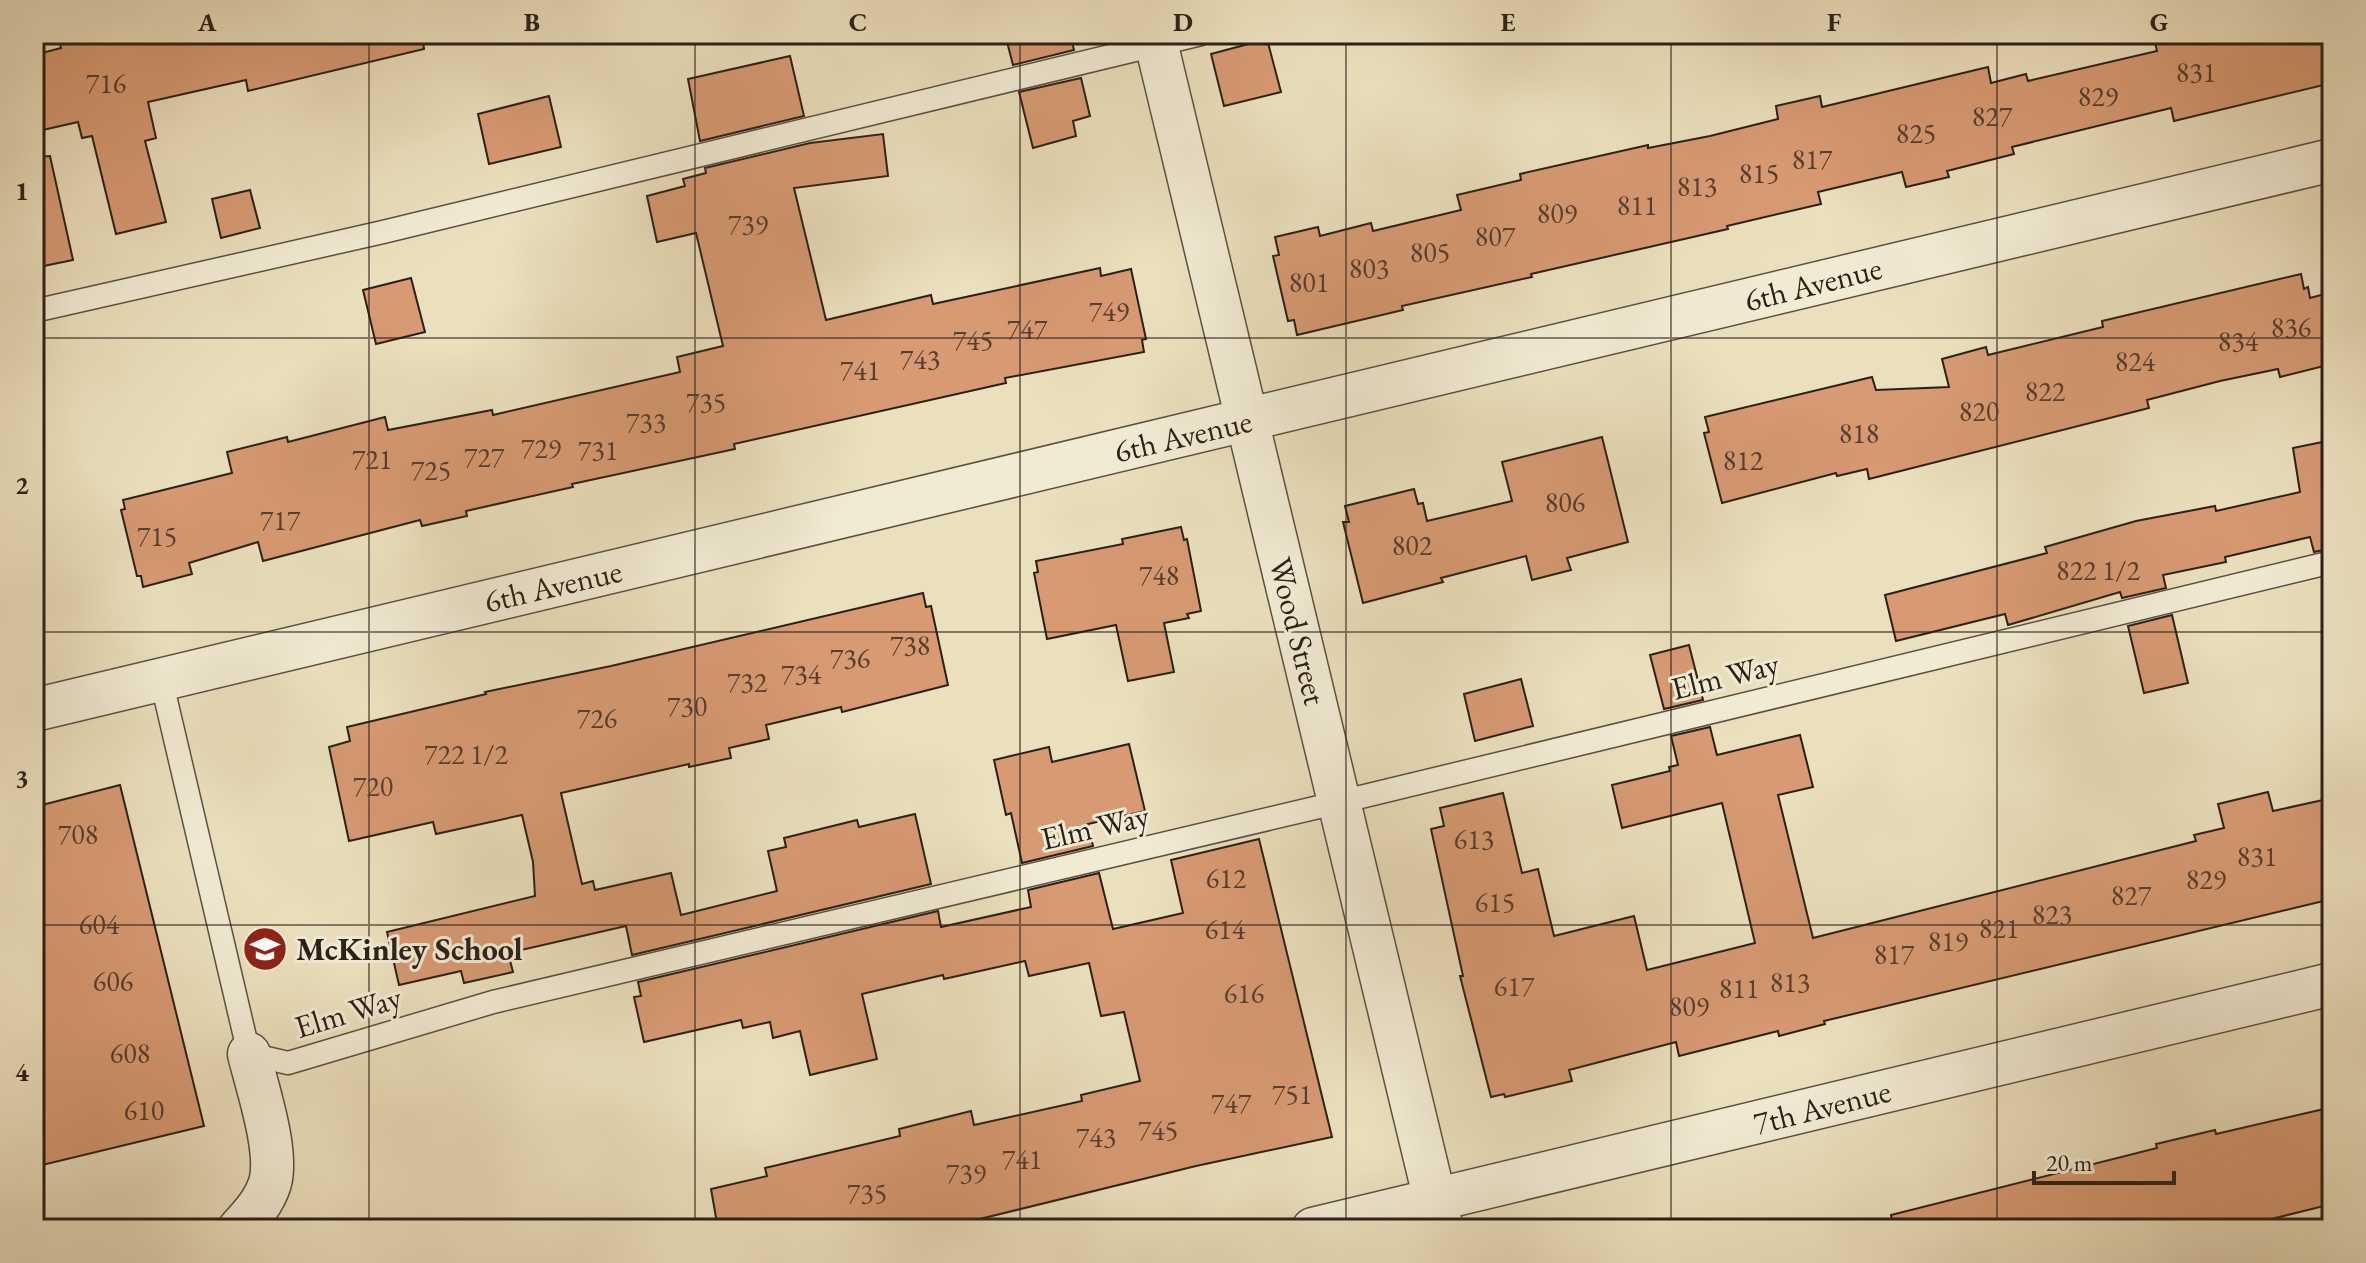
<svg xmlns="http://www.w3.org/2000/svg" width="2366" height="1263" font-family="'EB Garamond',serif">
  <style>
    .building { fill: #d79a73; stroke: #2b2019; stroke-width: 2 }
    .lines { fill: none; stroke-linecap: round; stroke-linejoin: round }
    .service-casing { stroke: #5b5042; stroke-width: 25 }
    .minor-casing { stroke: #5b5042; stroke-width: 45 }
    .service { stroke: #f2ebd4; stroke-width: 22 }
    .minor { stroke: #f2ebd4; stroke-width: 42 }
    .grid { fill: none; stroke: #2b2019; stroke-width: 2; stroke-opacity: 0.55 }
    .labels { text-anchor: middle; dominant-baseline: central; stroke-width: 6; stroke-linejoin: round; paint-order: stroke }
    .number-label { font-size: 28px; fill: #563e30 }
    .street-label { font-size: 32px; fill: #2b2019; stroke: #f2ebd4 }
    .poi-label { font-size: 32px; font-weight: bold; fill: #2b2019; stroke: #f2ebd4; text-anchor: start }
    .neatline { fill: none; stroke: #2b2019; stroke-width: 3 }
    .grid-label { font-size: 26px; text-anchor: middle; font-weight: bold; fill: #2b2019 }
  </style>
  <rect width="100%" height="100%" fill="#ebe0bd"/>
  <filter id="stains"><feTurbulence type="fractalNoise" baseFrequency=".0025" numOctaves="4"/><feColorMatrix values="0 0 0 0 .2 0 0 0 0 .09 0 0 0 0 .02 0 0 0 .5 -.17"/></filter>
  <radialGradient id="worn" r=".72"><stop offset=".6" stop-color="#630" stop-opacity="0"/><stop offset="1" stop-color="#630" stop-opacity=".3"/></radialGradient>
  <path class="building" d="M 58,34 L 422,34 L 424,49 L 248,91 L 246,80 L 148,102 L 156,138 L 145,141 L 166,222 L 116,234 L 92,136 L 82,138 L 78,122 L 34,132 L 34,55 L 61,48 Z
    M 1005,34 L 1070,34 L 1074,50 L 1013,65 Z
    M 2190,34 L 2332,34 L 2332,83 L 2174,121 L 2171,108 L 2012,147 L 2014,154 L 1947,171 L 1949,177 L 1906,187 L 1902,172 L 1818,192 L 1821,204 L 1727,226 L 1728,229 L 1531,274 L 1532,277 L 1402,306 L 1403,310 L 1297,335 L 1294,320 L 1288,321 L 1273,256 L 1279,255 L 1275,237 L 1318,227 L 1320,236 L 1371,223 L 1373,231 L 1461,210 L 1457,195 L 1521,180 L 1520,174 L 1648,145 L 1648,148 L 1710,136 L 1778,119 L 1776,106 L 1820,96 L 1822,107 L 1988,67 L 1991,83 L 2026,74 L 2028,81 L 2157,51 L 2155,43 Z
    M 1267,39 L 1281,92 L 1224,106 L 1211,54 Z
    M 790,56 L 804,116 L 700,141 L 688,79 Z
    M 1081,78 L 1090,116 L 1073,121 L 1076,136 L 1033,148 L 1019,92 Z
    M 549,96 L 561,147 L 489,164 L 478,114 Z
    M 883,134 L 888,176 L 794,188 L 826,320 L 931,295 L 933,304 L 1100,268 L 1101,276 L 1131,269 L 1146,339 L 1142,340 L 1144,352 L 1005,378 L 1006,383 L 734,444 L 735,449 L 572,484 L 573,487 L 466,511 L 467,516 L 422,526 L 420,520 L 263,561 L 258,542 L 189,563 L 192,574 L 143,587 L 141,576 L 137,576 L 121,510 L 125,509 L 123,500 L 232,473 L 227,452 L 287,437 L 288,442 L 385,417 L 388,430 L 492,410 L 493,415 L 680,372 L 677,357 L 723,346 L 696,233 L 657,242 L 647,196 L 685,186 L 683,179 L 706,173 L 705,168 L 810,143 Z
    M 50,156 L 73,260 L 34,268 L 34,157 Z
    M 250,190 L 260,228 L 221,238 L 212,199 Z
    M 2301,274 L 2304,289 L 2308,287 L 2310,298 L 2332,292 L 2332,364 L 2280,377 L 2278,369 L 2220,381 L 2147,400 L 2149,408 L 1869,479 L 1867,469 L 1837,476 L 1836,473 L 1722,503 L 1704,433 L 1709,432 L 1705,417 L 1872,377 L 1876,390 L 1949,387 L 1942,359 L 1986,347 L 1988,355 L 2103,327 L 2102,321 Z
    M 411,278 L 425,332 L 376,344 L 363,290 Z
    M 1602,437 L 1628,542 L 1567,558 L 1571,570 L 1532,580 L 1526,556 L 1441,578 L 1443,582 L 1363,603 L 1343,522 L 1349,522 L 1345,506 L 1414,489 L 1418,504 L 1423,503 L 1427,521 L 1512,501 L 1502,462 Z
    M 2332,440 L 2332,548 L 2314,552 L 2310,537 L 2225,557 L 2226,562 L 2163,575 L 2166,588 L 2122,598 L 2120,592 L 2008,625 L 2005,614 L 1896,641 L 1885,595 L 2047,553 L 2045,547 L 2136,521 L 2215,506 L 2216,511 L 2300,492 L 2293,448 Z
    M 1181,527 L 1184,540 L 1187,539 L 1201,611 L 1187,614 L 1189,618 L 1164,623 L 1174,672 L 1128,681 L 1116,625 L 1047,639 L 1034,573 L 1038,572 L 1036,561 L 1123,544 L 1122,539 Z
    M 923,593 L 926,607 L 931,606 L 948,685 L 842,712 L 841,707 L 766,725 L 769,739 L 729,748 L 731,758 L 689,767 L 689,764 L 561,793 L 582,884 L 593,881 L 595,890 L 671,873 L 681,915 L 777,891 L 768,851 L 786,847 L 784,838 L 857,820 L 859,827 L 915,814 L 931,884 L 632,955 L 626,926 L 508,953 L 513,972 L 464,983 L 461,971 L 399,985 L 387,932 L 535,896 L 533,862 L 522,815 L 436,834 L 433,822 L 349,841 L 329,747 L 350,741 L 347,727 L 486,694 L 485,692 L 611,666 Z
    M 2172,615 L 2188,683 L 2144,693 L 2128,626 Z
    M 1689,645 L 1703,700 L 1664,709 L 1650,655 Z
    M 1521,679 L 1533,726 L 1475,741 L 1464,694 Z
    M 1710,727 L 1717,755 L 1800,735 L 1813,787 L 1778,795 L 1813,938 L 2196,841 L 2194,835 L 2224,828 L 2218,804 L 2268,792 L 2273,811 L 2332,798 L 2332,899 L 1824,1021 L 1825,1024 L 1779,1036 L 1778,1031 L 1679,1056 L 1676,1042 L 1569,1070 L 1572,1081 L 1505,1097 L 1504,1094 L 1491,1097 L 1460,976 L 1463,976 L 1431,829 L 1444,826 L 1440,808 L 1503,793 L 1522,873 L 1538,869 L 1554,936 L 1634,916 L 1647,970 L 1755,943 L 1722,803 L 1622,828 L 1612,785 L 1670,771 L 1669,767 L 1678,765 L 1671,736 Z
    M 1129,744 L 1145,811 L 1088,824 L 1093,846 L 1022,863 L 1011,813 L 1006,815 L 994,760 L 1049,747 L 1052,762 Z
    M 120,785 L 204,1126 L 34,1167 L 34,807 Z
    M 1259,839 L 1332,1137 L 1196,1166 L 939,1229 L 718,1229 L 711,1189 L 767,1176 L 765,1168 L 900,1136 L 899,1129 L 971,1111 L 974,1125 L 1082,1101 L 1081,1095 L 1140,1081 L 1124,1012 L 1101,1016 L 1089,963 L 1029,976 L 1025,961 L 944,979 L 943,975 L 862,994 L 877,1059 L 810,1075 L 800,1031 L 773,1038 L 770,1022 L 743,1028 L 741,1020 L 644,1042 L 634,997 L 641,996 L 638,982 L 938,911 L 941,927 L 1031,907 L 1028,890 L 1099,873 L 1113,929 L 1183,913 L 1171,860 Z
    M 2324,1109 L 2332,1143 L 2332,1204 L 2231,1229 L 1893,1229 L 1891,1215 L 2157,1148 L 2156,1144 L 2215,1130 L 2216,1134 Z"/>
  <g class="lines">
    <g class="service-casing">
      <path id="service" d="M 34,311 L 383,232 L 1201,34
        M 161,679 L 249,1054 L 288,1063 L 493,1002 L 1340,802 L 2332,562"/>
    </g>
    <g class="minor-casing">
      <path id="minor" d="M 1154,34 L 1442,1229
        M 34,710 L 2332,160
        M 239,1229 C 252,1215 264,1202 270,1183 C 279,1151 257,1087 249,1054
        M 1313,1229 L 2332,984"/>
    </g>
    <use href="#service" class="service"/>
    <use href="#minor" class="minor"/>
  </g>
  <path class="grid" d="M 369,34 L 369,1229M 695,34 L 695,1229M 1020,34 L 1020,1229M 1346,34 L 1346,1229M 1671,34 L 1671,1229M 1997,34 L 1997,1229M 34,338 L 2332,338M 34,632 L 2332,632M 34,925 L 2332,925"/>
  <defs>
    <g id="school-disc" transform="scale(2.3)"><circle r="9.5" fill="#8f2418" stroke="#f2ebd4"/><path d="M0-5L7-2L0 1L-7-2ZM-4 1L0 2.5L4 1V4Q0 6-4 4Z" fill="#fff"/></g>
  </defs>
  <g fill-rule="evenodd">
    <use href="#school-disc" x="265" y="949"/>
  </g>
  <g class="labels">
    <g class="number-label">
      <text x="2196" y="72">831</text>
      <text x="106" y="83">716</text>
      <text x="2098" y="96">829</text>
      <text x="1992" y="116">827</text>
      <text x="1916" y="133">825</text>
      <text x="1812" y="159">817</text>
      <text x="1759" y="173">815</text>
      <text x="1697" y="186">813</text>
      <text x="1637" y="205">811</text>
      <text x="1557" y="213">809</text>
      <text x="748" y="224">739</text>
      <text x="1495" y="236">807</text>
      <text x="1430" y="252">805</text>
      <text x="1369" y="268">803</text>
      <text x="1309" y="282">801</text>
      <text x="1109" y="311">749</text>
      <text x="2291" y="327">836</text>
      <text x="1027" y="329">747</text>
      <text x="973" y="340">745</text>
      <text x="2238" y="341">834</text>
      <text x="920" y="359">743</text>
      <text x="2135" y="361">824</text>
      <text x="860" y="370">741</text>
      <text x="2045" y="391">822</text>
      <text x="706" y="402">735</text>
      <text x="1979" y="411">820</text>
      <text x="646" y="422">733</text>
      <text x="1859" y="433">818</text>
      <text x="541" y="448">729</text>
      <text x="598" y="450">731</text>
      <text x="484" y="457">727</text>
      <text x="372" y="459">721</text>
      <text x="1743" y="460">812</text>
      <text x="431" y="470">725</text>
      <text x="1565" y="502">806</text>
      <text x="280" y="520">717</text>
      <text x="157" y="536">715</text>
      <text x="1412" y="545">802</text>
      <text x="2098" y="570">822 1/2</text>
      <text x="1159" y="575">748</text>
      <text x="910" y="645">738</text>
      <text x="850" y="658">736</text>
      <text x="801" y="674">734</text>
      <text x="747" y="682">732</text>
      <text x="687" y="706">730</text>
      <text x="597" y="718">726</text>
      <text x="466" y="754">722 1/2</text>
      <text x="373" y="786">720</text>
      <text x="78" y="834">708</text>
      <text x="1474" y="839">613</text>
      <text x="2257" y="856">831</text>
      <text x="1226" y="878">612</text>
      <text x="2206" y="879">829</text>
      <text x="2131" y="895">827</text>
      <text x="1495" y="902">615</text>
      <text x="2052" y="914">823</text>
      <text x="99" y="924">604</text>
      <text x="1999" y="928">821</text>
      <text x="1225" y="929">614</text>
      <text x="1948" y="941">819</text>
      <text x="1894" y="954">817</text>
      <text x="113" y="981">606</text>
      <text x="1790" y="982">813</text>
      <text x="1514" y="986">617</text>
      <text x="1739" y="988">811</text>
      <text x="1244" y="993">616</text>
      <text x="1689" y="1006">809</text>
      <text x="130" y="1053">608</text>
      <text x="1292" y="1094">751</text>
      <text x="1231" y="1103">747</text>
      <text x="144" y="1110">610</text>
      <text x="1158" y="1130">745</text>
      <text x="1096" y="1137">743</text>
      <text x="1022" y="1159">741</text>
      <text x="966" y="1173">739</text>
      <text x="867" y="1193">735</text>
    </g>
    <g class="street-label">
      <text transform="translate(1813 284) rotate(-14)">6th Avenue</text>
      <text transform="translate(1183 436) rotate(-13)">6th Avenue</text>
      <text transform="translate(553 586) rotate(-13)">6th Avenue</text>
      <text transform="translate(1298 631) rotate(76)">Wood Street</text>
      <text transform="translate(1725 676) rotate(-14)">Elm Way</text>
      <text transform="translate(1095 827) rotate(-13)">Elm Way</text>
      <text transform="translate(348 1012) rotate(-17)">Elm Way</text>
      <text transform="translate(1822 1107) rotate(-14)">7th Avenue</text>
    </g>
    <g class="poi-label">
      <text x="296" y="949">McKinley School</text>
    </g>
  </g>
  <rect width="2366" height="1263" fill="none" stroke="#ebe0bd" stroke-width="88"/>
  <path d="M2034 1171v12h140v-12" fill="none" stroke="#2b2019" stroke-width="4"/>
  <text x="2046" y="1171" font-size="24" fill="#2b2019" stroke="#f2ebd4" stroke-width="6" paint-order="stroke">20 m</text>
  <rect x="44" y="44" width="2278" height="1175" class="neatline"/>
  <g class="grid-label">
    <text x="207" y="31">A</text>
    <text x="532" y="31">B</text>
    <text x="858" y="31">C</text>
    <text x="1183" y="31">D</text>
    <text x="1508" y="31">E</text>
    <text x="1834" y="31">F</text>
    <text x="2159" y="31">G</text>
    <text x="22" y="200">1</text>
    <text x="22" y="494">2</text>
    <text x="22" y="787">3</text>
    <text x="22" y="1081">4</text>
  </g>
  <rect width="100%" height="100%" filter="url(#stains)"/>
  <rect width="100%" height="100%" fill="url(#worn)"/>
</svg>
